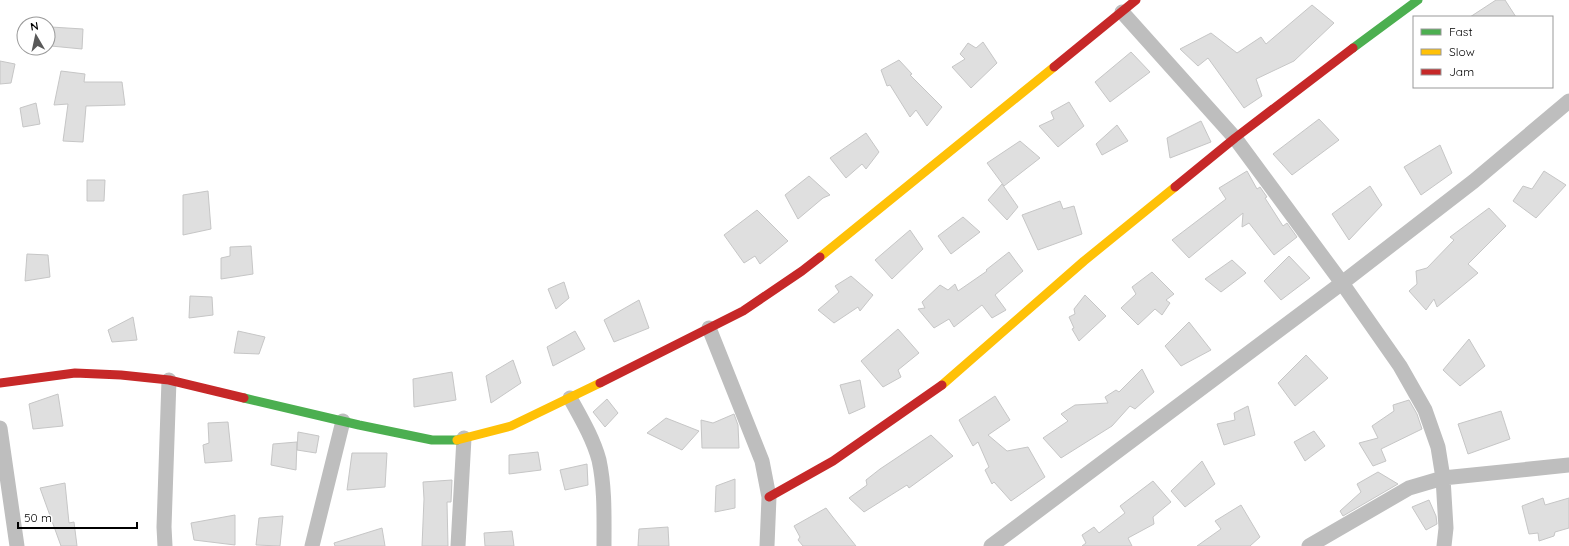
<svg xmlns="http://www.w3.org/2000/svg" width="1569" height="546" font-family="Quicksand,sans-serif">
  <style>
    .building { fill: #dfdfdf; stroke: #c6c6c6 }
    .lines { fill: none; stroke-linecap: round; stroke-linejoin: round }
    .street { stroke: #bebebe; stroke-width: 15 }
    .fast { stroke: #4caf50; stroke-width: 9 }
    .slow { stroke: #ffc107; stroke-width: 9 }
    .jam { stroke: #c62828; stroke-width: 9 }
  </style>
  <rect width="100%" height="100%" fill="#fff"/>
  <path class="building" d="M 1496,0 L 1505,0 L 1516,17 L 1470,17 Z
    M 1312,5 L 1334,23 L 1294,61 L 1256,79 L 1262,96 L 1244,108 L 1208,58 L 1198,66 L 1180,49 L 1211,33 L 1237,53 L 1261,37 L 1266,44 Z
    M 51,27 L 83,29 L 82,49 L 51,46 Z
    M 983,42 L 997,63 L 971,88 L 952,67 L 965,59 L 960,54 L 968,43 L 976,48 Z
    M 1131,52 L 1150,72 L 1110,102 L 1095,82 Z
    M 899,60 L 912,74 L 910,75 L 942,107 L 927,126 L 916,110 L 910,117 L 890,85 L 887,86 L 881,70 Z
    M 0,61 L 15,64 L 11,83 L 0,84 Z
    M 61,71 L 85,74 L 84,82 L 122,82 L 125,105 L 86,106 L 83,142 L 63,141 L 68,104 L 54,105 Z
    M 1069,102 L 1084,126 L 1058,147 L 1039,126 L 1054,119 L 1051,112 Z
    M 36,103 L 40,124 L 23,127 L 20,108 Z
    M 1319,119 L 1339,140 L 1292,175 L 1273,154 Z
    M 1201,121 L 1211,142 L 1170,158 L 1167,138 Z
    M 1117,125 L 1128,141 L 1102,155 L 1096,144 Z
    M 866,133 L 879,152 L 866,169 L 862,164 L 846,178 L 830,158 Z
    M 1020,141 L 1040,158 L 1004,186 L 987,163 Z
    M 1440,145 L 1452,173 L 1421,195 L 1404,167 Z
    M 1247,171 L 1257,189 L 1260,187 L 1267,197 L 1265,198 L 1283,226 L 1287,223 L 1297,237 L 1274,255 L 1249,223 L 1242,227 L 1243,213 L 1189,258 L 1172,240 L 1226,199 L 1219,188 Z
    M 1544,171 L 1566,185 L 1536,218 L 1513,201 L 1523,186 L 1532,189 Z
    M 809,176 L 830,195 L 823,198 L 798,219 L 785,195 Z
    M 87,180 L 105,180 L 104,201 L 87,201 Z
    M 1002,184 L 1018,207 L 1007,220 L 988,200 Z
    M 1370,186 L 1382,205 L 1349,240 L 1332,214 Z
    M 208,191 L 211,229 L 183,235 L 183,195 Z
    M 1060,201 L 1063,209 L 1074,206 L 1082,234 L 1038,250 L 1022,215 Z
    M 1489,208 L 1506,226 L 1468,264 L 1478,273 L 1437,307 L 1434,299 L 1426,310 L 1409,291 L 1417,284 L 1416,271 L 1427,268 L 1454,240 L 1450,237 Z
    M 757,210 L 788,241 L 760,264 L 755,256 L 744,263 L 724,235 Z
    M 963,217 L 980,232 L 951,254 L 938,236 Z
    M 910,230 L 923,249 L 892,279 L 875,260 Z
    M 251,246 L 253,274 L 221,279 L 221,258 L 230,256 L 230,247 Z
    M 1009,252 L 1023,271 L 995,295 L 1006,310 L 992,318 L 982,305 L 954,327 L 949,319 L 934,328 L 918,309 L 925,308 L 922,302 L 940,285 L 948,290 L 955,284 L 958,291 L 987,271 L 986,270 Z
    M 27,254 L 48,255 L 50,277 L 25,281 Z
    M 1289,256 L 1310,278 L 1281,300 L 1264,281 Z
    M 1232,260 L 1246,273 L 1221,292 L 1205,279 Z
    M 1152,272 L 1174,294 L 1166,300 L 1170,303 L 1162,315 L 1155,309 L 1138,325 L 1121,308 L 1136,294 L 1132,287 Z
    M 851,276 L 873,295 L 860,311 L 858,307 L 834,323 L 818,310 L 839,292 L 835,286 Z
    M 564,282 L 569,298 L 556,309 L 548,289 Z
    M 1085,295 L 1106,316 L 1079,341 L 1072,329 L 1074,328 L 1069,317 L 1075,314 L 1074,309 Z
    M 190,296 L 212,297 L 213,315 L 189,318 Z
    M 639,300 L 649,328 L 614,342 L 604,320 Z
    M 133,317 L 137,340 L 112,342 L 108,330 Z
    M 1189,322 L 1211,350 L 1181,366 L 1165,346 Z
    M 898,329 L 919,353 L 898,370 L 901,377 L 883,387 L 861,361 Z
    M 238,331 L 265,337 L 259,354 L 234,353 Z
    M 575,331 L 585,349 L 553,366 L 547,347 Z
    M 1469,339 L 1485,366 L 1460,386 L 1443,370 Z
    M 1306,355 L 1328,378 L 1295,406 L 1278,383 Z
    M 513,360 L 521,383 L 491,403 L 486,376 Z
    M 1142,369 L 1154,392 L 1135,409 L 1130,406 L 1112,426 L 1061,458 L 1043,438 L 1068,421 L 1061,414 L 1075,405 L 1108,403 L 1105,397 L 1116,390 L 1119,392 Z
    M 452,372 L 456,400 L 414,407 L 413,379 Z
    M 860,380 L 865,407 L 849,414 L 840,385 Z
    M 58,394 L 63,426 L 33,429 L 29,404 Z
    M 995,396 L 1010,420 L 988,435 L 1007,451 L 1028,447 L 1045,477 L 1011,501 L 994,482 L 992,484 L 985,470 L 989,467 L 978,442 L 973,446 L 959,420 Z
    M 607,399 L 618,413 L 605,427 L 593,412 Z
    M 1409,400 L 1417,414 L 1422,429 L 1381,449 L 1386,461 L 1373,466 L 1359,443 L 1378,438 L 1372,426 L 1394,411 L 1393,405 Z
    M 1248,406 L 1255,435 L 1224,445 L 1217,424 L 1235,420 L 1234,413 Z
    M 1501,411 L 1510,439 L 1468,454 L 1458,424 Z
    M 734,414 L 738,425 L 739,448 L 702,448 L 701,420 L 713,423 Z
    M 666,418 L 699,431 L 682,450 L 647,433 Z
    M 228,422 L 232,461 L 205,463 L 203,445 L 209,443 L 208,423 Z
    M 1314,431 L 1325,446 L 1305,461 L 1294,442 Z
    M 298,432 L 319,436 L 316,453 L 297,450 Z
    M 931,435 L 953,456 L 909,488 L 907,485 L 864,512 L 849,498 L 867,485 L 866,480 L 880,469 Z
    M 297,442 L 296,470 L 271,465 L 273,444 Z
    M 538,452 L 541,470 L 509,474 L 509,455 Z
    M 352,453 L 387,453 L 385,487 L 347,490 Z
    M 1202,461 L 1215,484 L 1185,507 L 1171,491 Z
    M 587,464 L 588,485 L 565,490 L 560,470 Z
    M 1378,472 L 1398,484 L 1343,516 L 1340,511 L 1361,492 L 1357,484 Z
    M 735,479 L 735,508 L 715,512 L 716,486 Z
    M 452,480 L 451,502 L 447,502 L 448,546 L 422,546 L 424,499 L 423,482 Z
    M 1153,481 L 1171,502 L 1153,517 L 1154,524 L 1128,538 L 1132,546 L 1082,546 L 1086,543 L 1082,535 L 1094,527 L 1099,533 L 1125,513 L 1120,506 Z
    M 65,483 L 69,523 L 74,522 L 77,546 L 61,546 L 40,488 Z
    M 1543,498 L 1545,505 L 1569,498 L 1569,528 L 1555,532 L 1554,536 L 1539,541 L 1538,533 L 1529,534 L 1522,506 Z
    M 1429,500 L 1436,516 L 1437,524 L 1426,530 L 1412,507 Z
    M 1241,505 L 1260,537 L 1250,546 L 1197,546 L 1221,529 L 1215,521 Z
    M 826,508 L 832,516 L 856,546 L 803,546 L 798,540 L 800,537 L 794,526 Z
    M 235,515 L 235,545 L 194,540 L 191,523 Z
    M 283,516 L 280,546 L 256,545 L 259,518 Z
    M 668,527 L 669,546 L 638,546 L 639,529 Z
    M 382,528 L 385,546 L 335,546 L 334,543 Z
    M 512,531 L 514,546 L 485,546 L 484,533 Z"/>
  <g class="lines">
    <path class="street" d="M 1122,12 L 1235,138 L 1342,283 L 1400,366 L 1425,410 L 1438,447 L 1443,478 L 1446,528 L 1444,546
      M 709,328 L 762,461 L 769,497 L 767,546
      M 570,398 C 581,418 593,438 599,460 C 605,488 604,517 604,546
      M 0,428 L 17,546
      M 165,546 L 164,527 L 169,380
      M 312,546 L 343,421
      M 458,546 L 464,438
      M 991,546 L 1342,283 L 1474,181 L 1569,101
      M 1309,546 L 1409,488 L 1443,478 L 1569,465"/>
    <path class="fast" d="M 1353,48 L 1418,0
      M 244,398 L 359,425 L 432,440 L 457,440"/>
    <path class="slow" d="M 820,257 L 1054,67
      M 942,385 L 1084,261 L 1175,187
      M 457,440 L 511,426 L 600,383"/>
    <path class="jam" d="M 1054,67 L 1136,0
      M 1175,187 L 1235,138 L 1353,48
      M 0,383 L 75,373 L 121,375 L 169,380 L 244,398
      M 600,383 L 743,311 L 802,271 L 820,257
      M 769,497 L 833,461 L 942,385"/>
  </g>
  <rect x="1413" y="16" width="140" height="72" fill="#ffffff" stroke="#999999"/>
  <rect x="1421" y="29" width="20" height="6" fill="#4caf50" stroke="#999999"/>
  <text x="1449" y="36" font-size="12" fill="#000000">Fast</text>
  <rect x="1421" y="49" width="20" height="6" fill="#ffc107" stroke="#999999"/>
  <text x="1449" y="56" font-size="12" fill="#000000">Slow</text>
  <rect x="1421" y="69" width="20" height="6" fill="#c62828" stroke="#999999"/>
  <text x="1449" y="76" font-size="12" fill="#000000">Jam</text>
  <g transform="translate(36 36) rotate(351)"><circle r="19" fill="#ffffff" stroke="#999999"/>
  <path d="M0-3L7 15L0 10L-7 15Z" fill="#595959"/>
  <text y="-6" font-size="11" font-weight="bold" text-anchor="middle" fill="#000000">N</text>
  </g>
  <path d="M18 522v6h119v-6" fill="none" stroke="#000000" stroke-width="2"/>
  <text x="24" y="522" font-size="12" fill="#000000" stroke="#ffffff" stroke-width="3" paint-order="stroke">50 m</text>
</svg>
